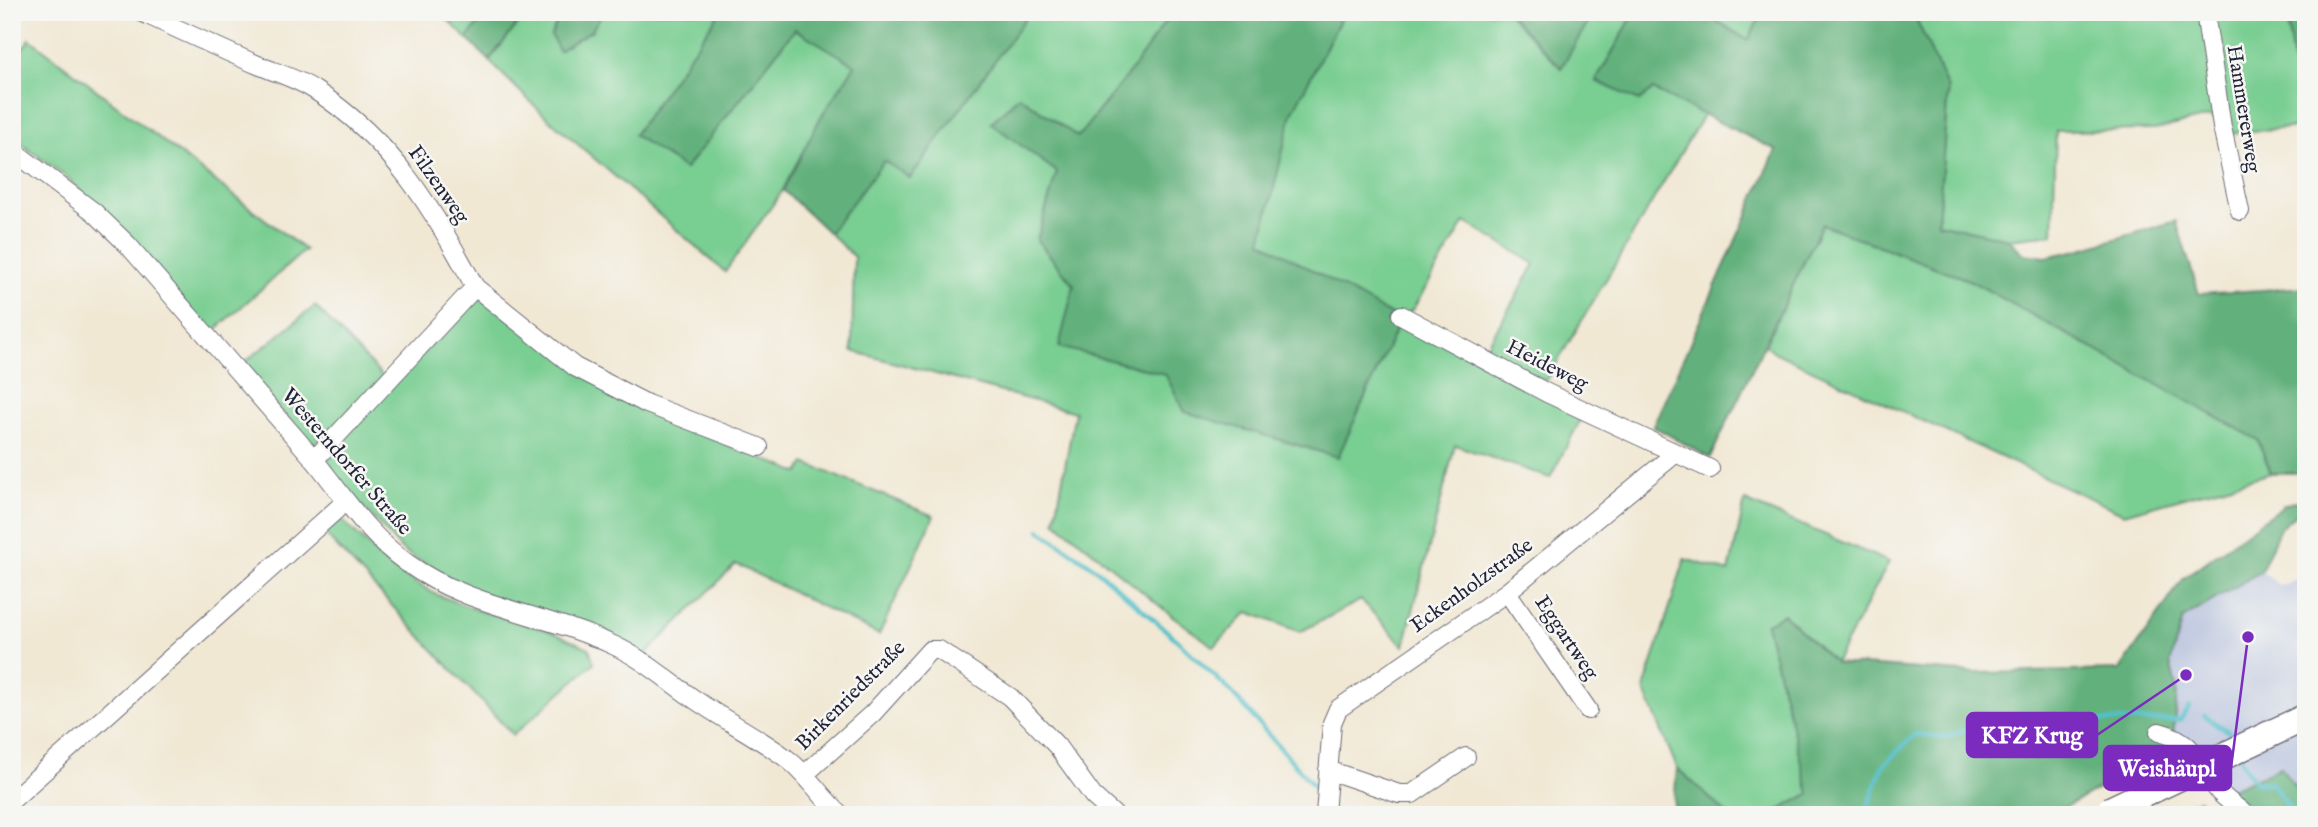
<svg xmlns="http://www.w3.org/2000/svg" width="2318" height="827" font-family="'IM FELL English',serif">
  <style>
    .industrial { fill: #bac4de }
    .green { fill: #79ce92; stroke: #4e7866; stroke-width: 2 }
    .forest { fill: #62b17c; stroke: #426a5c; stroke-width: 2 }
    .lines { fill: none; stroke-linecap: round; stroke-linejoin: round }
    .stream { stroke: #53c0ca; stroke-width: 4.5 }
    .street-casing { stroke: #6a6771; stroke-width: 20 }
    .street { stroke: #fff; stroke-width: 18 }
    .secondary-bridge-casing { stroke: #6a6771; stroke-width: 29; stroke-linecap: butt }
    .secondary-bridge { stroke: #fff; stroke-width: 26 }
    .labels { text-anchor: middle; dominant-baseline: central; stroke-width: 5; stroke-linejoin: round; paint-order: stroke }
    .street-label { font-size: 21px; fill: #22223b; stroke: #f6f6f2 }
    .leader { fill: none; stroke: #7b2cbf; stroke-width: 2.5 }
    .callout-dot { fill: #7b2cbf; stroke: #f6f6f2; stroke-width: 2.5 }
    .callout { fill: #7b2cbf; stroke: #7b2cbf; stroke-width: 2.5 }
    .callout-label { font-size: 23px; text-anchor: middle; font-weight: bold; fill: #fff }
  </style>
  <rect width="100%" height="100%" fill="#f6f6f2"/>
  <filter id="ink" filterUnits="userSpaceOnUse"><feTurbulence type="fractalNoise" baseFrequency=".0143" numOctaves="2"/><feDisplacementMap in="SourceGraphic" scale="14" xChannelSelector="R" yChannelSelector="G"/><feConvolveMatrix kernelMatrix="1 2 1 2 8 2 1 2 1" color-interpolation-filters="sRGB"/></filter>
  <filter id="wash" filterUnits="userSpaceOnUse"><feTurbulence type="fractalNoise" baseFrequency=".00686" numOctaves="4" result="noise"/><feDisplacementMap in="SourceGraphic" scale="28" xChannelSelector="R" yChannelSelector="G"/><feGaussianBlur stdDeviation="1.57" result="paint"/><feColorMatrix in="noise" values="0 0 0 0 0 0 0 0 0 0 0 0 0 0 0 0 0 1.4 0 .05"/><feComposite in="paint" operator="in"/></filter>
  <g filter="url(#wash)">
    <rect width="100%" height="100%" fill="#f1e8d4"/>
    <path class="industrial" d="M 2261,571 L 2280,586 L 2306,576 L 2306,802 L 2281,767 L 2229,790 L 2172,749 L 2177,691 L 2170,663 L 2183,619 Z"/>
    <path class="green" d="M 440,12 L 487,12 L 467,39 Z
      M 527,12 L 562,12 L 551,35 L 592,30 L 603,12 L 720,12 L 634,135 L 685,169 L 795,29 L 856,65 L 821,117 L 783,190 L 725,272 L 542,113 L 489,61 Z
      M 1030,12 L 1172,12 L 1131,71 L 1078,137 L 1019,96 L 992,122 L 1057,172 L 1037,240 L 1074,285 L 1060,347 L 1165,374 L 1400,320 L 1260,241 L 1292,113 L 1344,12 L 1635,12 L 1596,81 L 1653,89 L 1704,114 L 1546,381 L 1484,351 L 1535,264 L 1465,222 L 1413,309 L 1400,319 L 1584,413 L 1550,478 L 1455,445 L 1404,646 L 1361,600 L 1300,632 L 1248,612 L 1214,647 L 1166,611 L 1055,521 L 1075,412 L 852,351 L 854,257 L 829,233 L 884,160 L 910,178 Z
      M 1721,12 L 1763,12 L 1748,40 L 1717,21 Z
      M 1913,12 L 2286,12 L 2301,127 L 2228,133 L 2212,116 L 2154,130 L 2056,131 L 2053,234 L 2008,239 L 1938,223 L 1948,89 Z
      M 30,39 L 305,250 L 212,333 L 69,179 L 12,137 L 12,61 Z
      M 1822,224 L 1971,281 L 2258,440 L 2271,473 L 2124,514 L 1776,353 L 1765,345 Z
      M 480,298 L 652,414 L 799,473 L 805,463 L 934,516 L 879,635 L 736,564 L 645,655 L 460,584 L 403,551 L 322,461 L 470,300 Z
      M 315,306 L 383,377 L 313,446 L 240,366 Z
      M 1745,501 L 1889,562 L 1835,663 L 1784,614 L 1766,624 L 1810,794 L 1770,815 L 1728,815 L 1677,768 L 1644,689 L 1685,559 L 1729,572 Z
      M 340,518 L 390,567 L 435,594 L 477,610 L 547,630 L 589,648 L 594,663 L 513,735 L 324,533 Z"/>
    <path class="forest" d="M 487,12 L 527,12 L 489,60 L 467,39 Z
      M 562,12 L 603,12 L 592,30 L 559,51 L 551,35 Z
      M 720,12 L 1030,12 L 910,178 L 884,161 L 829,233 L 783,190 L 821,117 L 855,65 L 795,29 L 685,169 L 634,135 Z
      M 1172,12 L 1344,12 L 1292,113 L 1261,241 L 1400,320 L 1338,457 L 1185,412 L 1165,374 L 1059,347 L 1074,285 L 1037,240 L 1057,172 L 991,123 L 1019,96 L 1078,137 L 1131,71 Z
      M 1507,12 L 1594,12 L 1561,68 Z
      M 1635,12 L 1721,12 L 1717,21 L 1748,40 L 1763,12 L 1913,12 L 1948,89 L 1938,223 L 2008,239 L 2024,254 L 2046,257 L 2078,250 L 2176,221 L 2199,294 L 2306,287 L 2306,473 L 2271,473 L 2258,440 L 1971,281 L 1822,224 L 1710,458 L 1653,426 L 1776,150 L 1653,90 L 1639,101 L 1596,81 Z
      M 2286,12 L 2306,12 L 2306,147 Z
      M 2306,498 L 2306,506 L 2280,528 L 2261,571 L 2183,619 L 2170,663 L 2177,691 L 2172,749 L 2051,815 L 1770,815 L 1809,794 L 1766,624 L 1783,614 L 1835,663 L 1976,673 L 2120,670 L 2184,578 L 2284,505 Z
      M 2281,767 L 2306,802 L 2306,815 L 2256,815 L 2229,790 Z
      M 1677,768 L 1728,815 L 1673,815 Z
      M 2199,799 L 2204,815 L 2164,815 Z"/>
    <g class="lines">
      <path class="stream" d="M 1040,530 L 1095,568 L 1177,640 L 1231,692 L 1318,791
        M 2204,716 L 2228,731 L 2234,743
        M 2240,757 L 2247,771 L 2257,783 L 2272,783 L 2294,815
        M 1865,815 L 1882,767 L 1915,734 L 1946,737 L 1964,730 L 1994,733 L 2035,722 L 2180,720 L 2189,707"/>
    </g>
  </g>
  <g filter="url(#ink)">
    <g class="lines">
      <g class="street-casing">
        <path id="street" d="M 141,12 C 180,30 218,48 258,65 C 277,73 299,79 316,91 C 393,141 433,209 475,287 L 314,460
          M 2205,12 L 2222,127 L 2240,211
          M 12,150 L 94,212 L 128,245 C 189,316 251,386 312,457 C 344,496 365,533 407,563 C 467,607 547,614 613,645 C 644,659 669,682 697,701 C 726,721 758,737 786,758 C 808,774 821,798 841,815
          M 475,287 L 575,367 L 647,404 L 759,447
          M 1401,315 L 1547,393 L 1710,469
          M 1507,592 L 1588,710
          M 2159,732 C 2199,742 2197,765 2220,793 C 2228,801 2238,808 2246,815
          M 1328,770 L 1399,794 L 1412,794 L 1466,757
          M 805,774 L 873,713 L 930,650 L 939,650 L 1010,697 L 1057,746 L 1093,796 L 1114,815
          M 12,800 L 345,502
          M 1325,815 L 1332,723 L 1338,709 L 1507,592 L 1676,453"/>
      </g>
      <use href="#street" class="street"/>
      <g class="secondary-bridge-casing">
        <path id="secondary-bridge" d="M 2110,810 L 2306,717"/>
      </g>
      <use href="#secondary-bridge" class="secondary-bridge"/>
    </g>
  </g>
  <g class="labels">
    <g class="street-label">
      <text transform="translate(2243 109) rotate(81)">Hammererweg</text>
      <text transform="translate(438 185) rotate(55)">Filzenweg</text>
      <text transform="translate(1547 366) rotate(27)">Heideweg</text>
      <text transform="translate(346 462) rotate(49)">Westerndorfer Straße</text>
      <text transform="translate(1472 586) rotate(-36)">Eckenholzstraße</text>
      <text transform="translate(1566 638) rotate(56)">Eggartweg</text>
      <text transform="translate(851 696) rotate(-45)">Birkenriedstraße</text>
    </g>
  </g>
  <path class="leader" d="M2186 675L2097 735M2248 637L2231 768"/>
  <g class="callout-dot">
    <circle cx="2186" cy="675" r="7"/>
    <circle cx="2248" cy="637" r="7"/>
  </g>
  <g class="callout">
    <rect x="1967" y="713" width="130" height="44" rx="7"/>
    <rect x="2104" y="746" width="127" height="44" rx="7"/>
  </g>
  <g class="callout-label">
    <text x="2032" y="743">KFZ Krug</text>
    <text x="2167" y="776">Weishäupl</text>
  </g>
  <rect width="2318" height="827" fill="none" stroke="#f6f6f2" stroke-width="42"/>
</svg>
